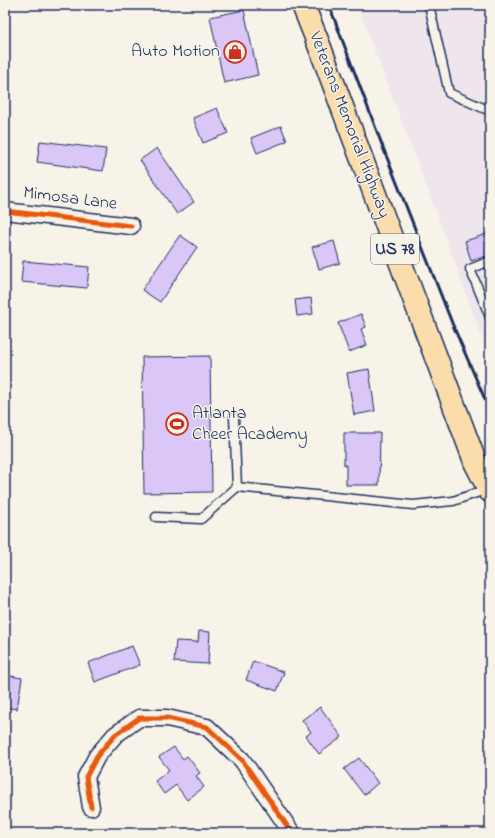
<svg xmlns="http://www.w3.org/2000/svg" width="495" height="838" font-family="'Indie Flower',sans-serif">
  <style>
    .built { fill: #eee6ec }
    .building { fill: #dac6f7; stroke: #1b2f5e }
    .lines { fill: none; stroke-linecap: round; stroke-linejoin: round }
    .lane-casing { stroke: #1b2f5e; stroke-width: 11 }
    .street-casing { stroke: #1b2f5e; stroke-width: 19 }
    .primary-casing { stroke: #1b2f5e; stroke-width: 25 }
    .lane { stroke: #f7f3e8; stroke-width: 8 }
    .street { stroke: #f7f3e8; stroke-width: 16 }
    .primary { stroke: #faddab; stroke-width: 22 }
    .rail { stroke: #1b2f5e; stroke-width: 3 }
    .cycleway-casing { stroke: #f7f3e8; stroke-width: 8 }
    .cycleway { stroke: #e8590c; stroke-width: 5 }
    .labels { text-anchor: middle; dominant-baseline: central; stroke-width: 3; stroke-linejoin: round; paint-order: stroke }
    .shield { fill: #f7f3e8; stroke: #5d6a87; stroke-width: 1 }
    .shield-label { font-size: 17px; font-weight: bold; fill: #1b2f5e }
    .poi-label { font-size: 18px; fill: #1b2f5e; stroke: #f7f3e8; text-anchor: end }
    .street-label { font-size: 18px; fill: #1b2f5e; stroke: #f7f3e8 }
  </style>
  <rect width="100%" height="100%" fill="#f7f3e8"/>
  <filter id="ink" filterUnits="userSpaceOnUse"><feTurbulence type="fractalNoise" baseFrequency=".025" numOctaves="2"/><feDisplacementMap in="SourceGraphic" scale="8" xChannelSelector="R" yChannelSelector="G"/><feConvolveMatrix kernelMatrix="1 2 1 2 8 2 1 2 1" color-interpolation-filters="sRGB"/></filter>
  <g filter="url(#ink)">
    <path class="built" d="M 357,5 L 490,5 L 490,360 L 438,217 Z"/>
    <path class="building" d="M 244,10 L 258,75 L 224,83 L 210,17 Z
      M 217,108 L 228,133 L 203,143 L 193,118 Z
      M 281,126 L 287,141 L 257,153 L 251,138 Z
      M 40,141 L 106,149 L 103,171 L 37,162 Z
      M 157,148 L 194,202 L 177,214 L 140,160 Z
      M 490,233 L 490,255 L 471,261 L 465,241 Z
      M 180,235 L 197,247 L 160,302 L 142,290 Z
      M 334,241 L 340,263 L 319,269 L 312,247 Z
      M 23,261 L 89,267 L 87,288 L 21,282 Z
      M 311,298 L 313,314 L 297,316 L 295,300 Z
      M 361,314 L 366,327 L 361,329 L 367,345 L 349,352 L 338,323 Z
      M 210,356 L 212,492 L 144,493 L 142,357 Z
      M 369,369 L 375,411 L 354,415 L 347,373 Z
      M 344,433 L 380,433 L 379,485 L 346,485 L 346,465 L 344,465 Z
      M 199,631 L 210,632 L 208,664 L 174,662 L 176,641 L 198,642 Z
      M 132,646 L 140,665 L 95,682 L 88,663 Z
      M 253,661 L 284,672 L 277,691 L 246,680 Z
      M 5,675 L 22,678 L 17,709 L 5,707 Z
      M 320,707 L 342,737 L 319,754 L 306,736 L 311,732 L 302,720 Z
      M 174,747 L 183,759 L 187,756 L 200,773 L 196,776 L 204,787 L 187,800 L 176,785 L 164,794 L 155,781 L 169,770 L 159,757 Z
      M 359,758 L 378,783 L 364,795 L 344,769 Z"/>
    <g class="lines">
      <g class="lane-casing">
        <path id="lane" d="M 429,5 L 449,93 L 490,111
          M 490,261 L 470,269 L 490,317
          M 234,417 L 237,487
          M 156,517 L 201,519 L 237,487 L 413,505 L 453,501 L 488,489"/>
      </g>
      <g class="street-casing">
        <path id="street" d="M 5,211 L 131,226
          M 91,807 L 86,777 L 97,756 L 115,735 L 139,718 L 167,718 L 207,727 L 242,760 L 292,833"/>
      </g>
      <g class="primary-casing">
        <path id="primary" d="M 303,5 L 319,45 L 476,464 L 490,491"/>
      </g>
      <use href="#lane" class="lane"/>
      <use href="#street" class="street"/>
      <use href="#primary" class="primary"/>
      <path class="rail" d="M 329,5 L 384,150 L 452,323 L 490,411"/>
      <g class="cycleway-casing">
        <path id="cycleway" d="M 5,211 L 131,226
          M 91,807 L 86,777 L 97,756 L 115,735 L 139,718 L 167,718 L 207,727 L 242,760 L 292,833"/>
      </g>
      <use href="#cycleway" class="cycleway"/>
    </g>
  </g>
  <defs>
    <g id="shop-ring" transform="scale(1.15)"><circle r="9.5" fill="#f7f3e8" stroke="#c8321e" stroke-width="1.5"/><path d="M-5-2.5h2.3a2.7 3.5 0 0 1 5.4 0H5L5.5 6h-11ZM-1.5-2.5h3a1.5 2.3 0 0 0-3 0Z" fill="#c8321e"/></g>
    <g id="stadium-ring" transform="scale(1.15)"><circle r="9.5" fill="#f7f3e8" stroke="#c8321e" stroke-width="1.5"/><path d="M0-5a6.5 5 0 1 0 0 10a6.5 5 0 1 0 0-10ZM-3.5-1.8h7v3.6h-7Z" fill="#c8321e"/></g>
  </defs>
  <g fill-rule="evenodd">
    <use href="#shop-ring" x="235" y="52"/>
    <use href="#stadium-ring" x="177" y="424"/>
  </g>
  <g class="labels">
    <rect class="shield" x="371" y="234" width="48" height="30" rx="3"/>
    <g class="shield-label">
      <text x="395" y="249">US 78</text>
    </g>
    <g class="poi-label">
      <text x="220" y="52">Auto Motion</text>
      <text x="192" y="414" text-anchor="start">Atlanta<tspan x="192" dy="21">Cheer Academy</tspan></text>
    </g>
    <g class="street-label">
      <text transform="translate(349 125) rotate(69)">Veterans Memorial Highway</text>
      <text transform="translate(70 199) rotate(7)">Mimosa Lane</text>
    </g>
  </g>
  <rect width="495" height="838" fill="none" stroke="#f7f3e8" stroke-width="20"/>
  <rect x="10" y="10" width="475" height="818" fill="none" stroke="#1b2f5e" stroke-width="1.5" filter="url(#ink)"/>
</svg>
